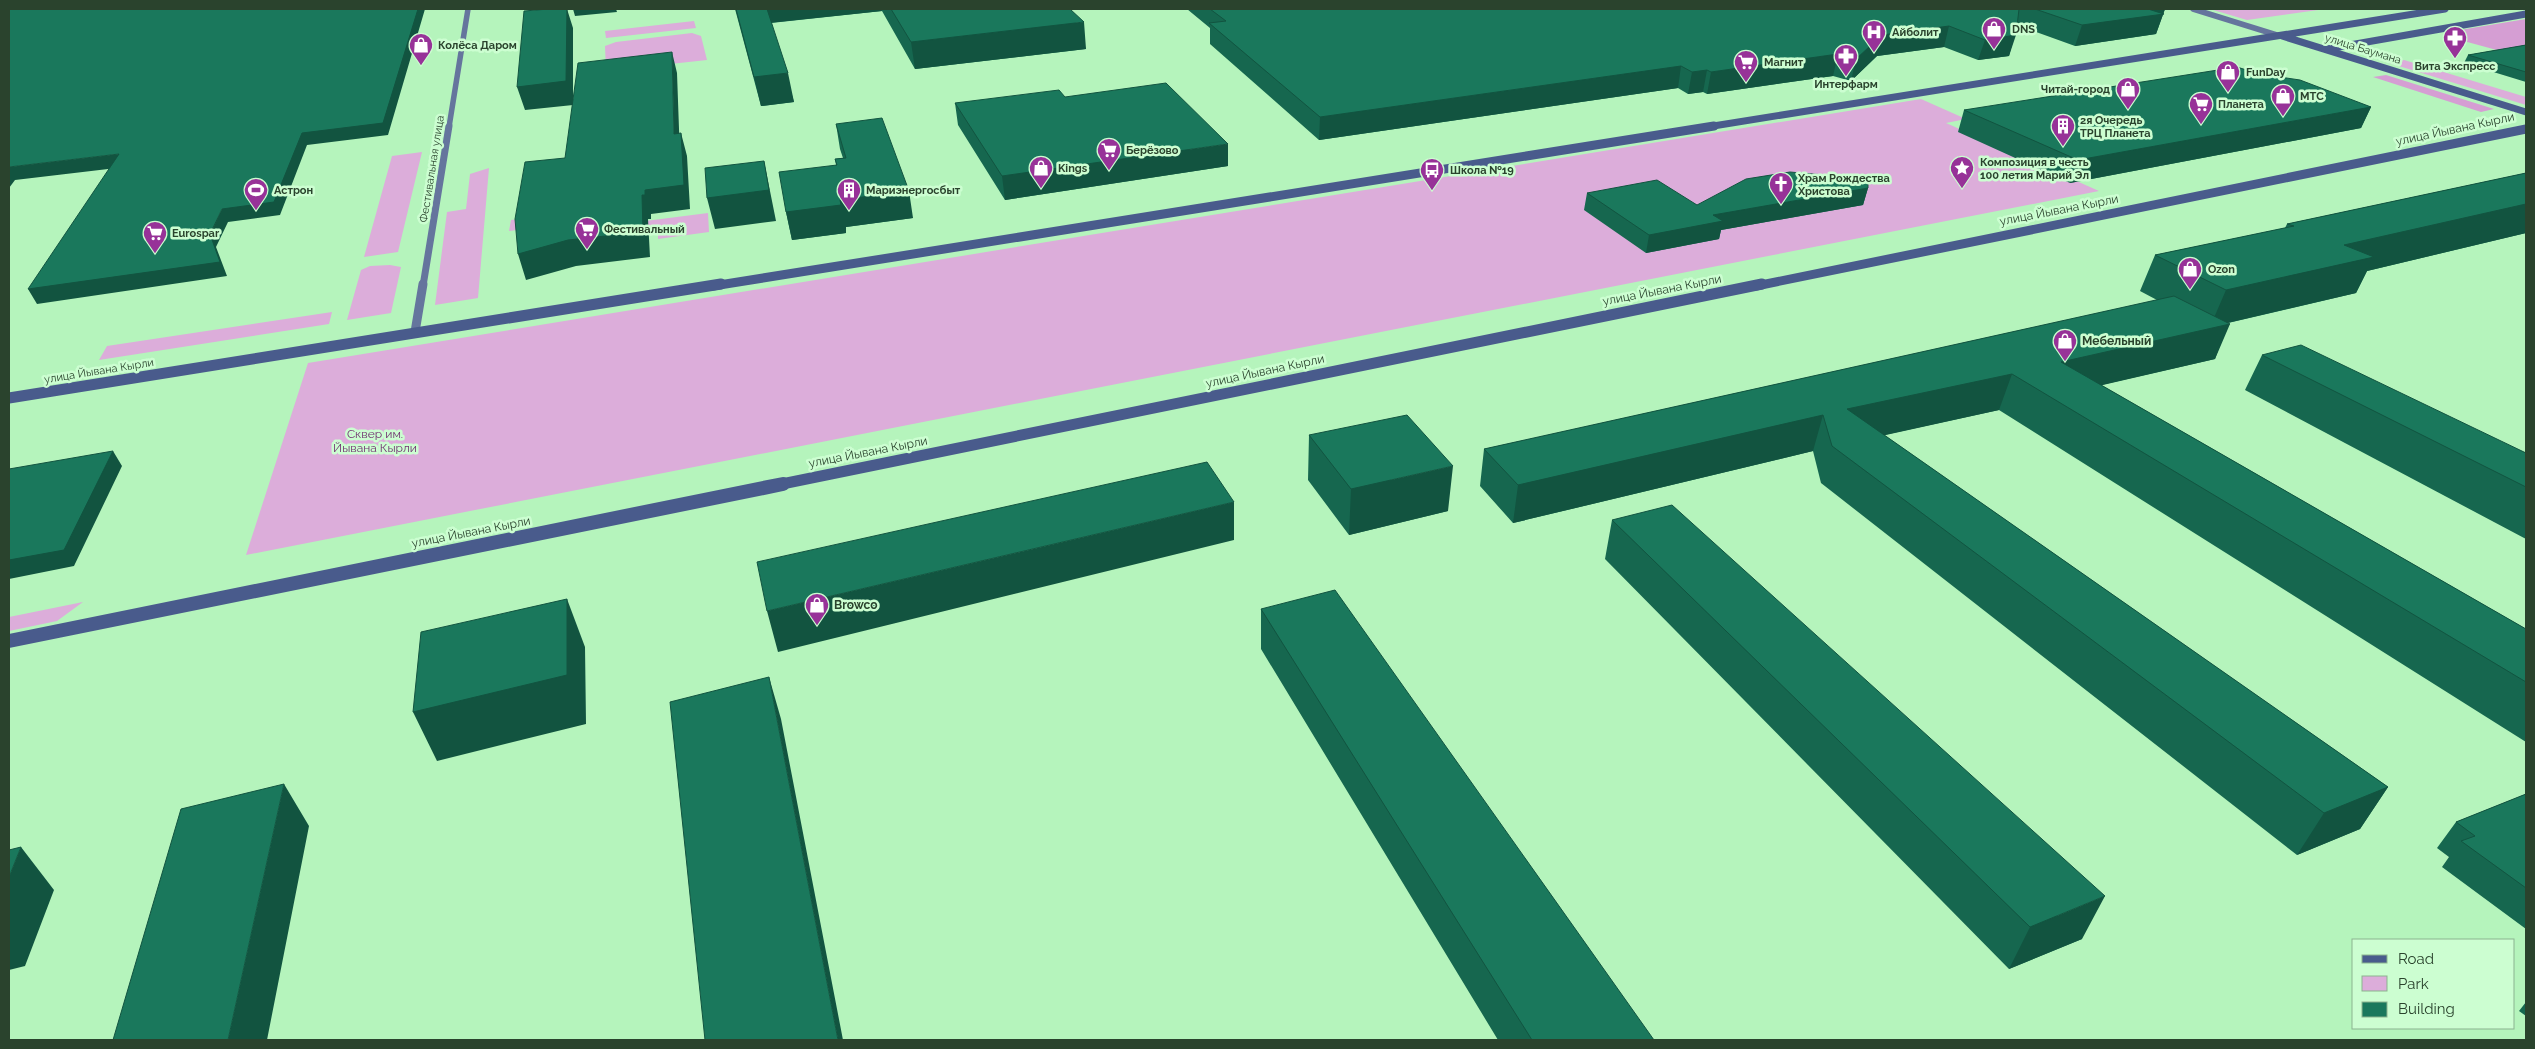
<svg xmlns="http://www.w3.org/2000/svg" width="2535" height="1049" font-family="Raleway,sans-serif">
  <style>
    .green { fill: #dcadda }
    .forest { fill: #d59ed3 }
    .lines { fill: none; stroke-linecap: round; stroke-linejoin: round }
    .secondary-far2 { stroke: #65759d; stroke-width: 5.5 }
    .secondary-far1 { stroke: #65759d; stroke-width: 7 }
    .secondary { stroke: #65759d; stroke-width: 9 }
    .primary-far3 { stroke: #495b8c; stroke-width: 7 }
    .primary-far2 { stroke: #495b8c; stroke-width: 9 }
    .primary-far1 { stroke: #495b8c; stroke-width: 11 }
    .primary { stroke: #495b8c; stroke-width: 14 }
    .wall { fill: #16674f }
    .shaded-wall { fill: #125440 }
    .building { fill: #1a785c; stroke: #125440 }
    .labels { text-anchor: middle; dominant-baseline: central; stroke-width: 5; stroke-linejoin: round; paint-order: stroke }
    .far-poi-label { font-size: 11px; font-weight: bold; fill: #2a432d; stroke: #ccfed1; text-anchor: start }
    .far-street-label { font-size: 11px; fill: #2a432d; stroke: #ccfed1 }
    .street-label { font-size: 12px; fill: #2a432d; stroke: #ccfed1 }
    .poi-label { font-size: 12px; font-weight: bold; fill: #2a432d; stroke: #ccfed1; text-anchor: start }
    .park-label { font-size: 12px; fill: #702f70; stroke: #ccfed1 }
  </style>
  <rect width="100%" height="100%" fill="#b5f4bc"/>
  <path class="green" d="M 2210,9 L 2313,9 L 2318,10 L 2247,20 Z
    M 694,21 L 696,28 L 606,38 L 605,31 Z
    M 692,33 L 701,36 L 707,60 L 606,71 L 605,46 L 616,42 Z
    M 2404,60 L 2526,97 L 2526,105 L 2389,63 Z
    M 1921,99 L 1966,119 L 1946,123 L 2099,191 L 246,555 L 308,363 Z
    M 422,152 L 398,252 L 364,257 L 392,156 Z
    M 489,168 L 478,298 L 435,305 L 447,212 L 466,209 L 470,174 Z
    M 623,206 L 622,224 L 708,213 L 709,232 L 658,239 L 658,228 L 612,234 L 612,218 L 509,231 L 511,220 Z
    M 390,265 L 401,267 L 391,313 L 347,320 L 361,270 L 370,266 Z
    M 332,312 L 329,324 L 99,360 L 107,346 Z
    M 83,602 L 57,621 L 9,631 L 9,617 Z"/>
  <path class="forest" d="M 2526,19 L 2526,58 L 2449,37 L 2448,32 Z
    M 2386,75 L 2494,109 L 2481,112 L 2373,77 Z"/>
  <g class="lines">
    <path class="secondary-far2" d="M 2193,9 L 2280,36
      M 449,127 L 468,9"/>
    <path class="secondary-far1" d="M 423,286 L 449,126"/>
    <path class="secondary" d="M 415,332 L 423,284"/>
    <path class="primary-far3" d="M 2282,36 L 2526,112
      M 2327,49 L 2526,14
      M 1707,127 L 2445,9"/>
    <path class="primary-far2" d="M 713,286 L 1714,126
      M 1756,286 L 2526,129"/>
    <path class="primary-far1" d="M 9,398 L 721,284
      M 777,485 L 1762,284"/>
    <path class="primary" d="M 9,641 L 783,484"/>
  </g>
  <path class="wall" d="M 735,9 L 1070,9 L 1086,49 L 915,69 L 882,11 L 771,23 L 794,102 L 761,106 Z
    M 1187,9 L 2165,9 L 2156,34 L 2075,46 L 2017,25 L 2009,56 L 1978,60 L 1944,47 L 1877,56 L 1851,81 L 1833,76 L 1707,94 L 1703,92 L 1688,94 L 1678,88 L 1319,140 L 1210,44 L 1210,28 Z
    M 2526,45 L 2526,82 L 2464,63 L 2468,55 Z
    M 2259,74 L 2371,107 L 2361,128 L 2070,183 L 1958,132 L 1964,110 Z
    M 1065,97 L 1228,166 L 1005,200 L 958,125 L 955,103 Z
    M 836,124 L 913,218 L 846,227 L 846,233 L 792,240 L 786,212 L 836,165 L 835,159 L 843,158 L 840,149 Z
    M 2526,173 L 2526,233 L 2367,271 L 2356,293 L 2228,323 L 2215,359 L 2101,385 L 2526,629 L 2526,742 L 1999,410 L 1884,435 L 2388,787 L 2360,829 L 2297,855 L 1821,483 L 1813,451 L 1513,523 L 1480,486 L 1484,449 L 2157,300 L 2140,291 L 2155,255 L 2285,228 L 2287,224 Z
    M 1868,188 L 1863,205 L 1721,230 L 1719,239 L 1646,253 L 1584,210 L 1587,193 L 1697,205 Z
    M 2262,355 L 2526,453 L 2526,539 L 2245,390 Z
    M 1309,435 L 1448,511 L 1349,535 L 1308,480 Z
    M 1612,520 L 2082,939 L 2009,969 L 1605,559 Z
    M 1261,609 L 1654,1040 L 1498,1040 L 1261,649 Z
    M 2526,794 L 2526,929 L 2442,867 L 2449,857 L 2437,848 L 2456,822 Z
    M 2526,1002 L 2526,1016 L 2519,1011 Z"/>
  <path class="shaded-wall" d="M 418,9 L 425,9 L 388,135 L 307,145 L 280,215 L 228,222 L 216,247 L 227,276 L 37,304 L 28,289 L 210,234 L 222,209 Z
    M 567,9 L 573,28 L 573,105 L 525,110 L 517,87 Z
    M 573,9 L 616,9 L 617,12 L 575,16 Z
    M 765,9 L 881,9 L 882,11 L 768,23 Z
    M 2146,9 L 2165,9 L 2156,34 L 2075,46 L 2082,25 Z
    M 1084,22 L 1086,49 L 915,69 L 911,42 Z
    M 1949,26 L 1944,47 L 1877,56 L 1851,81 L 1856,59 L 1882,35 Z
    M 2016,35 L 2009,56 L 1978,60 L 1985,40 Z
    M 672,52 L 677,73 L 680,157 L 674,134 Z
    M 1838,54 L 1833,76 L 1707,94 L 1711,72 Z
    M 1681,66 L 1678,88 L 1319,140 L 1320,117 Z
    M 1707,70 L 1703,92 L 1688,94 L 1692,72 Z
    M 788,73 L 794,102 L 761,106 L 754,77 Z
    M 2371,107 L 2361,128 L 2070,183 L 2078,160 Z
    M 681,133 L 687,156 L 690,209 L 651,214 L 651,219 L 648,219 L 650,257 L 576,266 L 526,280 L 518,254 L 642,195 Z
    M 1228,144 L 1228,166 L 1005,200 L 1002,176 Z
    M 119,154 L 125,167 L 15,180 L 9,188 L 9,167 Z
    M 764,161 L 776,221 L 715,229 L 707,198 Z
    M 1868,188 L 1863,205 L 1721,230 L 1719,239 L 1646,253 L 1649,235 L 1713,215 Z
    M 909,191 L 913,218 L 846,227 L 846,233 L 792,240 L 786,212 L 840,200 Z
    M 2526,204 L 2526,233 L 2367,271 L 2356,293 L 2210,327 L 2226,290 L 2344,245 Z
    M 2230,324 L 2215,359 L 2051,397 L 2061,362 Z
    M 2012,374 L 1999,410 L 1836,446 L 1847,409 Z
    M 1823,415 L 1813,451 L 1513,523 L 1518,485 Z
    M 113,451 L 122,466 L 74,566 L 9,579 L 9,560 Z
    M 1453,466 L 1448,511 L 1349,535 L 1351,489 Z
    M 1234,502 L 1234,540 L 778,652 L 767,611 Z
    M 567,599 L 585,647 L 586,724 L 437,761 L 413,712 Z
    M 769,677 L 781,719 L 843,1040 L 838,1040 Z
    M 284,784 L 309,826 L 267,1040 L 228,1040 Z
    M 2388,787 L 2360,829 L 2297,855 L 2324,813 Z
    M 21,847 L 54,890 L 25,966 L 9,970 L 9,877 Z
    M 2105,896 L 2082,939 L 2009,969 L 2030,927 Z"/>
  <path class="building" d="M 9,9 L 418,9 L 383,123 L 302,133 L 274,202 L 222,209 L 210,234 L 220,262 L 28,289 L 119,154 L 9,167 Z
    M 549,9 L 567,9 L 566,81 L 517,87 L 524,11 Z
    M 736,9 L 767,9 L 788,73 L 754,77 Z
    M 891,9 L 1070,9 L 1084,22 L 911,42 Z
    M 1210,9 L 2019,9 L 2016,35 L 1985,40 L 1949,26 L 1882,35 L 1856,59 L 1838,54 L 1711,72 L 1707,70 L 1692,72 L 1681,66 L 1320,117 L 1209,23 L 1226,21 Z
    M 2035,9 L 2148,9 L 2164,14 L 2082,25 Z
    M 2526,45 L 2526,72 L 2468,55 Z
    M 672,52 L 674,134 L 681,133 L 684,185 L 645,190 L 645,195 L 642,195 L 643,232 L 568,240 L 518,254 L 515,219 L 525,162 L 565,158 L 578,63 Z
    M 2237,67 L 2259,74 L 2300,80 L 2371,107 L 2078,160 L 1964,110 Z
    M 1166,83 L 1228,144 L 1002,176 L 955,103 L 1059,90 L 1065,97 Z
    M 882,118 L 909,191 L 840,200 L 841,205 L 786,212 L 779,172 L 837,165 L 835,159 L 846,158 L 836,124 Z
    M 764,161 L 769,190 L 707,198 L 705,168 Z
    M 1790,172 L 1868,179 L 1868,188 L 1713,215 L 1723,221 L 1649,235 L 1587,193 L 1657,180 L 1697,205 L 1746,179 Z
    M 2526,173 L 2526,204 L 2344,245 L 2374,257 L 2226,290 L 2155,255 L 2294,226 L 2287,224 Z
    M 2174,296 L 2230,324 L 2061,362 L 2526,629 L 2526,682 L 2012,374 L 1847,409 L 2388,787 L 2324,813 L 1832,446 L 1823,415 L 1518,485 L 1484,449 Z
    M 2301,345 L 2526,453 L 2526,487 L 2262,355 Z
    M 1407,415 L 1453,466 L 1351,489 L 1309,435 Z
    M 113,451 L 64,550 L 9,560 L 9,469 Z
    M 1207,462 L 1234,502 L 767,611 L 757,562 Z
    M 1672,505 L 2105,896 L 2030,927 L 1612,520 Z
    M 1335,590 L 1654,1040 L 1532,1040 L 1261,609 Z
    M 567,599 L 567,675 L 413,712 L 421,632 Z
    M 769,677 L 838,1040 L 705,1040 L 670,702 Z
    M 284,784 L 228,1040 L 113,1040 L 181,809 Z
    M 2526,794 L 2526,888 L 2461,841 L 2475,836 L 2456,822 Z
    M 21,847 L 9,877 L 9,850 Z"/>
  <defs>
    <g id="shop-pin" transform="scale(1.25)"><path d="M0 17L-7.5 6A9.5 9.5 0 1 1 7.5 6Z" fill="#973298" stroke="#ccfed1"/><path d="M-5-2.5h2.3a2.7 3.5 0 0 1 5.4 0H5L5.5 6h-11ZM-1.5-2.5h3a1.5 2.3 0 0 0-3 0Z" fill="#fff"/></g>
    <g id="hospital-pin" transform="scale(1.25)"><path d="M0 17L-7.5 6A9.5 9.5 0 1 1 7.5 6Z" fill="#973298" stroke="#ccfed1"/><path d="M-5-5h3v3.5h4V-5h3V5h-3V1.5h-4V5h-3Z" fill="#fff"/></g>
    <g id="pharmacy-pin" transform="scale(1.25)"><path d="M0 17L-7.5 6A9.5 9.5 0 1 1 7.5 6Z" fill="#973298" stroke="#ccfed1"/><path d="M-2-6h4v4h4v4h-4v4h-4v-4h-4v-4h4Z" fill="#fff"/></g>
    <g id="supermarket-pin" transform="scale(1.25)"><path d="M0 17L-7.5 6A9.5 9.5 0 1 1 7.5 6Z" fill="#973298" stroke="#ccfed1"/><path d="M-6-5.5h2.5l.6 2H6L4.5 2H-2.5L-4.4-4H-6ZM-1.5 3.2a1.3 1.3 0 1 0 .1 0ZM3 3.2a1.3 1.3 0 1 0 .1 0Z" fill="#fff"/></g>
    <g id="building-pin" transform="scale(1.25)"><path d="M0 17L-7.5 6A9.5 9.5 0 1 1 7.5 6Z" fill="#973298" stroke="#ccfed1"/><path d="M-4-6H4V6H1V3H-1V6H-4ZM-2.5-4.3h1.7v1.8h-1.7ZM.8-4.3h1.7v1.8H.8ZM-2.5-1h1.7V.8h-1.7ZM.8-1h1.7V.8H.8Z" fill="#fff"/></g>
    <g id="sight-pin" transform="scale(1.25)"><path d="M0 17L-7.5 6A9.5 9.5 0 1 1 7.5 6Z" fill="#973298" stroke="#ccfed1"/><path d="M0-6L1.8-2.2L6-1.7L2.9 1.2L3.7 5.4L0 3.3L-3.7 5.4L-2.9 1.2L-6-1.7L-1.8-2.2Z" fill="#fff"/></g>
    <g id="bus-pin" transform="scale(1.25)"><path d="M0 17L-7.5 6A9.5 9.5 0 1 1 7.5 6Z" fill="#973298" stroke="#ccfed1"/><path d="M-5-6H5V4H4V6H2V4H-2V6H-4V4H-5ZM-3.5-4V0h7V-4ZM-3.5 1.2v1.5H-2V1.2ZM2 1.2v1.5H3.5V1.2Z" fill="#fff"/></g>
    <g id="church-pin" transform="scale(1.25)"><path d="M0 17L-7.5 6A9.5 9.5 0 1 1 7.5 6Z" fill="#973298" stroke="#ccfed1"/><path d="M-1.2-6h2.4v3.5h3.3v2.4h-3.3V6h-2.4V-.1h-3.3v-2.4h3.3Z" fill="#fff"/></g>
    <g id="stadium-pin" transform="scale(1.25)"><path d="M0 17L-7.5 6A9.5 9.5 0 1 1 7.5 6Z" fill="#973298" stroke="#ccfed1"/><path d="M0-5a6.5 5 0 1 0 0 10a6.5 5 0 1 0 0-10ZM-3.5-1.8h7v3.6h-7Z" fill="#fff"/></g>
  </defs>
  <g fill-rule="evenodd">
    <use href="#shop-pin" x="1994" y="29"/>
    <use href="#hospital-pin" x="1874" y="32"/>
    <use href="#pharmacy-pin" x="2455" y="38"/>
    <use href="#shop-pin" x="421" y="45"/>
    <use href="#pharmacy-pin" x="1846" y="56"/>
    <use href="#supermarket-pin" x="1746" y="62"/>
    <use href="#shop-pin" x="2228" y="72"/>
    <use href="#shop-pin" x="2128" y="89"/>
    <use href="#shop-pin" x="2283" y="96"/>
    <use href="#supermarket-pin" x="2201" y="104"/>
    <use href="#building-pin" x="2063" y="126"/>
    <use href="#supermarket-pin" x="1109" y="150"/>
    <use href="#shop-pin" x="1041" y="168"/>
    <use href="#sight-pin" x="1962" y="168"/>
    <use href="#bus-pin" x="1432" y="170"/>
    <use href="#church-pin" x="1781" y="184"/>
    <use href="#stadium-pin" x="256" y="190"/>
    <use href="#building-pin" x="849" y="190"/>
    <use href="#supermarket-pin" x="587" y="229"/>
    <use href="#supermarket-pin" x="155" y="233"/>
    <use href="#shop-pin" x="2190" y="269"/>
    <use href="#shop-pin" x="2065" y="341"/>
    <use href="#shop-pin" x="817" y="605"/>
  </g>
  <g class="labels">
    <g class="far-poi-label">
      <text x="2012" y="29">DNS</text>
      <text x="1892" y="32">Айболит</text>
      <text x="438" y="45">Колёса Даром</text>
      <text x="1764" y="62">Магнит</text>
      <text x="2455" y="66" text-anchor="middle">Вита Экспресс</text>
      <text x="2246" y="72">FunDay</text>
      <text x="1846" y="84" text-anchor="middle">Интерфарм</text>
      <text x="2110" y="89" text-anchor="end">Читай-город</text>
      <text x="2300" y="96">МТС</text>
      <text x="2218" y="104">Планета</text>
      <text x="2080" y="120">2я Очередь<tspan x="2080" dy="13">ТРЦ Планета</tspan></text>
      <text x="1126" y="150">Берёзово</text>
      <text x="1980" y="162">Композиция в честь<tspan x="1980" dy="13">100 летия Марий Эл</tspan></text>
      <text x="1058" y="168">Kings</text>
      <text x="1450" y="170">Школа №19</text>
      <text x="1798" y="178">Храм Рождества<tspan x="1798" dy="13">Христова</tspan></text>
      <text x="274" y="190">Астрон</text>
      <text x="866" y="190">Мариэнергосбыт</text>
      <text x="604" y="229">Фестивальный</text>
      <text x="172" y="233">Eurospar</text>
      <text x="2208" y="269">Ozon</text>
    </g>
    <g class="far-street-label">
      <text transform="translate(2363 49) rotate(17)">улица Баумана</text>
      <text transform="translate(432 169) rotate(-81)">Фестивальная улица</text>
      <text transform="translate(99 371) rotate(-9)">улица Йывана Кырли</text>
    </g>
    <g class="street-label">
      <text transform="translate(2455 129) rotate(-12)">улица Йывана Кырли</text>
      <text transform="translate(2059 210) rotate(-11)">улица Йывана Кырли</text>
      <text transform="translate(1662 290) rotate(-11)">улица Йывана Кырли</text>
      <text transform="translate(1265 371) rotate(-12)">улица Йывана Кырли</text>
      <text transform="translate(868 452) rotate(-11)">улица Йывана Кырли</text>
      <text transform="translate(471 532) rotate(-11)">улица Йывана Кырли</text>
    </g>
    <g class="poi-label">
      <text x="2082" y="341">Мебельный</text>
      <text x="834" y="605">Browco</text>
    </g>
    <g class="park-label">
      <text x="375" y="434">Сквер им.<tspan x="375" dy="14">Йывана Кырли</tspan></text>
    </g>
  </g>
  <rect width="2535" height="1049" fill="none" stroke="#2a432d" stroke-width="20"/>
  <rect x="2352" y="939" width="162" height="90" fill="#ccfed1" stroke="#8bb38f"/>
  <rect x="2362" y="955" width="25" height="8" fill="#495b8c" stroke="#8bb38f"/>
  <text x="2398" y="964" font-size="15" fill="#2a432d">Road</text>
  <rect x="2362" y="976" width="25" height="15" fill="#dcadda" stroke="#8bb38f"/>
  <text x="2398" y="989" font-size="15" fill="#2a432d">Park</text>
  <rect x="2362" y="1002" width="25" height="15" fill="#1a785c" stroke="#8bb38f"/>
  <text x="2398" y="1014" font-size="15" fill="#2a432d">Building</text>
</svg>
